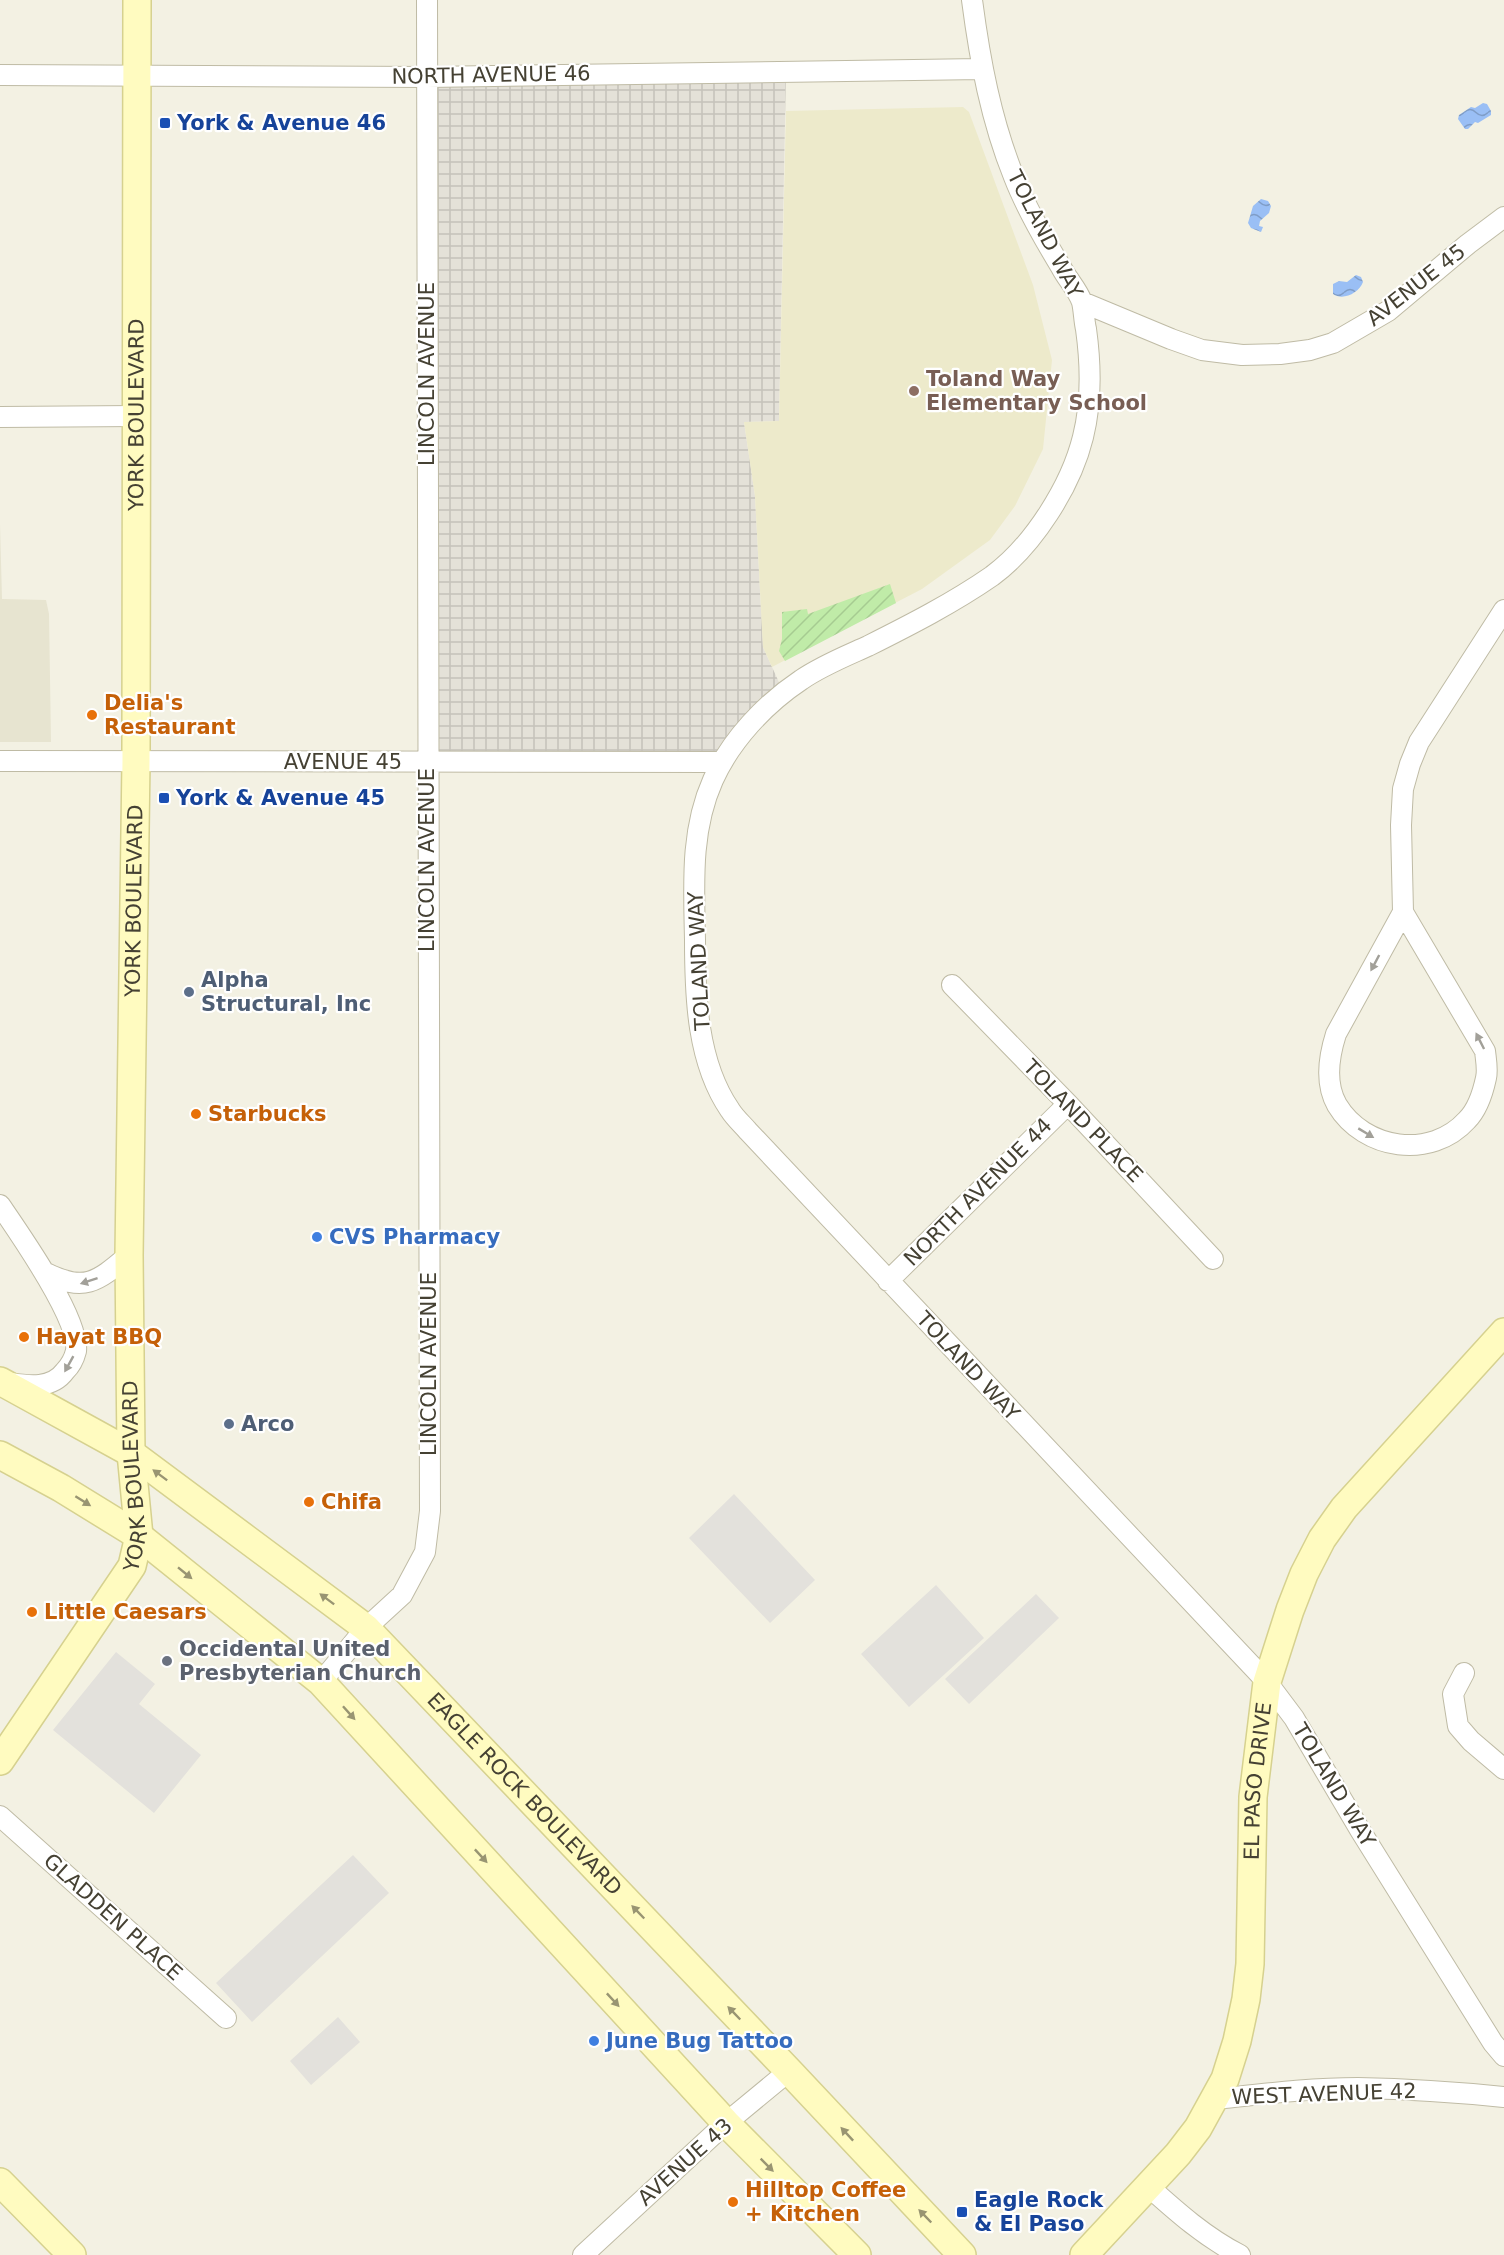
<svg xmlns="http://www.w3.org/2000/svg" width="1504" height="2255" font-family="'DejaVu Sans',sans-serif">
  <style>
    .residential { fill: #e7e4d0 }
    .industrial { fill: url(#industrial-grid) }
    .education { fill: #edeacb }
    .garden { fill: url(#garden-furrows) }
    .parking { fill: #e3e1dc }
    .water { fill: url(#water-waves) }
    .lines { fill: none; stroke-linecap: round; stroke-linejoin: round }
    .street-casing { stroke: #bfbba5; stroke-width: 22 }
    .secondary-casing { stroke: #d6d18f; stroke-width: 30 }
    .street { stroke: #fff; stroke-width: 20 }
    .secondary { stroke: #fffbc0; stroke-width: 27 }
    .oneway { fill: #a2a099 }
    .oneway2 { fill: #999572 }
    .transit-dot { fill: #1a4fb4; stroke: #fff; stroke-width: 2 }
    .education-dot { fill: #8d6e63; stroke: #fff; stroke-width: 2 }
    .food-dot { fill: #e8710a; stroke: #fff; stroke-width: 2 }
    .service-dot { fill: #5c6f8a; stroke: #fff; stroke-width: 2 }
    .shop-dot { fill: #3f7fe0; stroke: #fff; stroke-width: 2 }
    .worship-dot { fill: #6b7280; stroke: #fff; stroke-width: 2 }
    .labels { text-anchor: middle; dominant-baseline: central; stroke-width: 4.5; stroke-linejoin: round; paint-order: stroke }
    .street-label { font-size: 21px; fill: #454133; stroke: #fff }
    .transit-label { font-size: 21px; font-weight: bold; fill: #164399; stroke: #fff; text-anchor: start }
    .education-label { font-size: 21px; font-weight: bold; fill: #785e54; stroke: #fff; text-anchor: start }
    .food-label { font-size: 21px; font-weight: bold; fill: #c56008; stroke: #fff; text-anchor: start }
    .service-label { font-size: 21px; font-weight: bold; fill: #4e5e75; stroke: #fff; text-anchor: start }
    .shop-label { font-size: 21px; font-weight: bold; fill: #366cbe; stroke: #fff; text-anchor: start }
    .worship-label { font-size: 21px; font-weight: bold; fill: #5b616d; stroke: #fff; text-anchor: start }
  </style>
  <defs>
    <pattern id="industrial-grid" width="8" height="8" patternUnits="userSpaceOnUse" patternTransform="scale(1.5)"><rect width="8" height="8" fill="#e4e1d8"/><path d="M0 4h8M4 0v8" fill="none" stroke="#c5c2ba"/></pattern>
    <pattern id="garden-furrows" width="10" height="10" patternUnits="userSpaceOnUse" patternTransform="scale(1.5)"><rect width="10" height="10" fill="#c0eba8"/><path d="M-1 1l2-2M0 10L10 0M9 11l2-2" fill="none" stroke="#a6cb91"/></pattern>
    <pattern id="water-waves" width="16" height="10" patternUnits="userSpaceOnUse" patternTransform="scale(1.5)"><rect width="16" height="10" fill="#9abff5"/><path d="M0 5q4-4 8 0t8 0" fill="none" stroke="#7f9dc7"/></pattern>
  </defs>
  <rect width="100%" height="100%" fill="#f3f1e3"/>
  <path class="residential" d="M 0,524 L 2,599 L 46,600 L 49,614 L 51,742 L 0,742 Z"/>
  <path class="industrial" d="M 786,72 L 779,421 L 744,422 L 755,496 L 763,647 L 782,689 L 718,755 L 430,757 L 432,80 Z"/>
  <path class="education" d="M 963,107 L 969,112 L 1033,285 L 1052,360 L 1043,449 L 1015,506 L 990,540 L 922,589 L 772,667 L 763,647 L 755,496 L 744,422 L 779,421 L 786,111 Z"/>
  <path class="garden" d="M 890,584 L 896,603 L 785,661 L 779,651 L 782,639 L 782,612 L 807,609 L 808,614 Z"/>
  <path class="parking" d="M 734,1494 L 815,1580 L 770,1623 L 689,1538 Z
    M 936,1585 L 984,1638 L 909,1707 L 861,1654 Z
    M 1036,1594 L 1059,1618 L 969,1704 L 945,1679 Z
    M 116,1652 L 155,1684 L 139,1704 L 201,1755 L 154,1813 L 53,1730 Z
    M 353,1855 L 389,1893 L 252,2022 L 216,1983 Z
    M 338,2017 L 360,2042 L 311,2085 L 290,2061 Z"/>
  <path class="water" d="M 1483,103 L 1487,104 L 1491,111 L 1491,115 L 1478,123 L 1475,122 L 1468,129 L 1465,129 L 1458,119 L 1459,115 L 1471,107 L 1475,108 Z
    M 1261,199 L 1268,201 L 1271,206 L 1269,213 L 1260,221 L 1259,226 L 1263,227 L 1261,232 L 1251,228 L 1248,223 L 1253,206 Z
    M 1356,275 L 1361,277 L 1363,282 C 1359,293 1343,301 1333,294 L 1333,284 L 1339,281 L 1347,282 Z"/>
  <g class="lines">
    <g class="street-casing">
      <path id="street" d="M 972,0 C 980,61 991,120 1014,177 C 1026,208 1044,239 1061,267 C 1067,279 1078,290 1082,302 C 1084,310 1084,321 1086,329 C 1091,365 1092,401 1083,437 C 1071,486 1033,546 992,576 C 953,603 910,625 868,646 C 846,656 821,666 801,680 C 765,704 731,740 713,780 C 690,831 694,886 695,940 C 695,997 697,1062 730,1110 C 735,1118 742,1124 748,1131 L 1267,1682 L 1294,1718 L 1360,1830 L 1493,2043 L 1504,2056
        M 0,75 L 427,77 L 981,69
        M 1082,302 L 1171,339 L 1202,350 L 1242,355 L 1280,354 L 1310,350 L 1333,343 L 1388,311 L 1468,244 L 1504,217
        M 0,417 L 137,416
        M 0,761 L 722,762
        M 1403,912 L 1485,1051 C 1486,1060 1488,1070 1486,1078 C 1483,1092 1477,1110 1467,1120 C 1431,1160 1364,1150 1337,1105 C 1325,1084 1329,1056 1336,1034 L 1403,912 L 1401,825 L 1403,789 L 1410,764 L 1419,742 L 1504,610
        M 952,985 L 1068,1104 L 1213,1259
        M 0,1205 C 19,1233 80,1319 76,1351 C 74,1359 70,1366 65,1371 C 52,1389 29,1386 10,1383
        M 44,1272 C 85,1293 97,1282 129,1255
        M 888,1281 L 1068,1104
        M 1464,1673 L 1453,1694 L 1458,1726 L 1471,1741 L 1504,1769
        M 321,1682 L 366,1628 L 402,1595 L 425,1552 L 430,1511 L 427,0
        M 0,1816 L 226,2018
        M 1216,2099 C 1263,2094 1310,2088 1358,2088 C 1407,2089 1455,2092 1504,2097
        M 1148,2186 C 1177,2212 1205,2237 1240,2255
        M 583,2255 L 726,2123 L 789,2071"/>
    </g>
    <g class="secondary-casing">
      <g id="secondary">
        <path id="s1" d="M 0,1381 L 131,1453 L 366,1628 L 789,2071 L 962,2255"/>
        <path d="M 0,1455 L 61,1488 L 139,1536 L 321,1682 L 726,2123 L 857,2255"/>
        <path id="s2" d="M 0,1761 L 132,1566 L 139,1536 L 131,1453 L 129,1255 L 136,761 L 137,0"/>
        <path d="M 0,2182 L 72,2255"/>
        <path id="s3" d="M 1084,2255 L 1178,2154 L 1198,2128 L 1225,2079 L 1237,2041 L 1246,1999 L 1250,1964 L 1253,1797 L 1267,1682 L 1290,1610 L 1304,1574 L 1322,1539 L 1344,1508 L 1504,1332"/>
      </g>
    </g>
    <use href="#street" class="street"/>
    <use href="#secondary" class="secondary"/>
  </g>
  <defs><path id="oneway-solid" d="M-6-.8H1V-3.2L6.5 0L1 3.2V.8H-6Z" transform="scale(1.5)"/></defs>
  <g class="oneway">
    <use href="#oneway-solid" transform="translate(1375 963) rotate(118)"/>
    <use href="#oneway-solid" transform="translate(1480 1041) rotate(-117)"/>
    <use href="#oneway-solid" transform="translate(1366 1133) rotate(31)"/>
    <use href="#oneway-solid" transform="translate(89 1281) rotate(162)"/>
    <use href="#oneway-solid" transform="translate(69 1364) rotate(119)"/>
  </g>
  <g class="oneway2">
    <use href="#oneway-solid" transform="translate(160 1475) rotate(-143)"/>
    <use href="#oneway-solid" transform="translate(83 1501) rotate(32)"/>
    <use href="#oneway-solid" transform="translate(185 1573) rotate(39)"/>
    <use href="#oneway-solid" transform="translate(327 1599) rotate(-143)"/>
    <use href="#oneway-solid" transform="translate(349 1713) rotate(48)"/>
    <use href="#oneway-solid" transform="translate(481 1856) rotate(47)"/>
    <use href="#oneway-solid" transform="translate(638 1912) rotate(-134)"/>
    <use href="#oneway-solid" transform="translate(613 2000) rotate(47)"/>
    <use href="#oneway-solid" transform="translate(734 2013) rotate(-134)"/>
    <use href="#oneway-solid" transform="translate(847 2134) rotate(-133)"/>
    <use href="#oneway-solid" transform="translate(767 2165) rotate(45)"/>
    <use href="#oneway-solid" transform="translate(925 2216) rotate(-134)"/>
  </g>
  <g class="transit-dot">
    <rect x="159" y="117" width="12" height="12" rx="3"/>
    <rect x="158" y="792" width="12" height="12" rx="3"/>
    <rect x="956" y="2206" width="12" height="12" rx="3"/>
  </g>
  <circle class="education-dot" cx="914" cy="391" r="6"/>
  <g class="food-dot">
    <circle cx="92" cy="715" r="6"/>
    <circle cx="196" cy="1114" r="6"/>
    <circle cx="24" cy="1337" r="6"/>
    <circle cx="309" cy="1502" r="6"/>
    <circle cx="32" cy="1612" r="6"/>
    <circle cx="733" cy="2202" r="6"/>
  </g>
  <g class="service-dot">
    <circle cx="189" cy="992" r="6"/>
    <circle cx="229" cy="1424" r="6"/>
  </g>
  <g class="shop-dot">
    <circle cx="317" cy="1237" r="6"/>
    <circle cx="594" cy="2041" r="6"/>
  </g>
  <circle class="worship-dot" cx="167" cy="1661" r="6"/>
  <g class="labels">
    <g class="street-label">
      <text transform="translate(491 75) rotate(-1)">NORTH AVENUE 46</text>
      <text transform="translate(1045 234) rotate(63)">TOLAND WAY</text>
      <text transform="translate(1416 285) rotate(-38)">AVENUE 45</text>
      <text transform="translate(427 374) rotate(-90)">LINCOLN AVENUE</text>
      <text stroke="none"><textPath href="#s2" startOffset="1388">YORK BOULEVARD</textPath></text>
      <text x="343" y="762">AVENUE 45</text>
      <text transform="translate(427 860) rotate(-90)">LINCOLN AVENUE</text>
      <text stroke="none"><textPath href="#s2" startOffset="902">YORK BOULEVARD</textPath></text>
      <text transform="translate(699 961) rotate(-93)">TOLAND WAY</text>
      <text transform="translate(1083 1121) rotate(46)">TOLAND PLACE</text>
      <text transform="translate(978 1192) rotate(-45)">NORTH AVENUE 44</text>
      <text transform="translate(429 1364) rotate(-90)">LINCOLN AVENUE</text>
      <text transform="translate(968 1366) rotate(47)">TOLAND WAY</text>
      <text stroke="none"><textPath href="#s2" startOffset="326">YORK BOULEVARD</textPath></text>
      <text stroke="none"><textPath href="#s3" startOffset="528">EL PASO DRIVE</textPath></text>
      <text transform="translate(1334 1785) rotate(59)">TOLAND WAY</text>
      <text stroke="none"><textPath href="#s1" startOffset="672">EAGLE ROCK BOULEVARD</textPath></text>
      <text transform="translate(113 1917) rotate(42)">GLADDEN PLACE</text>
      <text transform="translate(1324 2094) rotate(-2)">WEST AVENUE 42</text>
      <text transform="translate(685 2162) rotate(-42)">AVENUE 43</text>
    </g>
    <g class="transit-label">
      <text x="177" y="123">York &amp; Avenue 46</text>
      <text x="176" y="798">York &amp; Avenue 45</text>
      <text x="974" y="2200">Eagle Rock<tspan x="974" dy="24">&amp; El Paso</tspan></text>
    </g>
    <g class="education-label">
      <text x="926" y="379">Toland Way<tspan x="926" dy="24">Elementary School</tspan></text>
    </g>
    <g class="food-label">
      <text x="104" y="703">Delia's<tspan x="104" dy="24">Restaurant</tspan></text>
      <text x="208" y="1114">Starbucks</text>
      <text x="36" y="1337">Hayat BBQ</text>
      <text x="321" y="1502">Chifa</text>
      <text x="44" y="1612">Little Caesars</text>
      <text x="745" y="2190">Hilltop Coffee<tspan x="745" dy="24">+ Kitchen</tspan></text>
    </g>
    <g class="service-label">
      <text x="201" y="980">Alpha<tspan x="201" dy="24">Structural, Inc</tspan></text>
      <text x="241" y="1424">Arco</text>
    </g>
    <g class="shop-label">
      <text x="329" y="1237">CVS Pharmacy</text>
      <text x="606" y="2041">June Bug Tattoo</text>
    </g>
    <g class="worship-label">
      <text x="179" y="1649">Occidental United<tspan x="179" dy="24">Presbyterian Church</tspan></text>
    </g>
  </g>
</svg>
